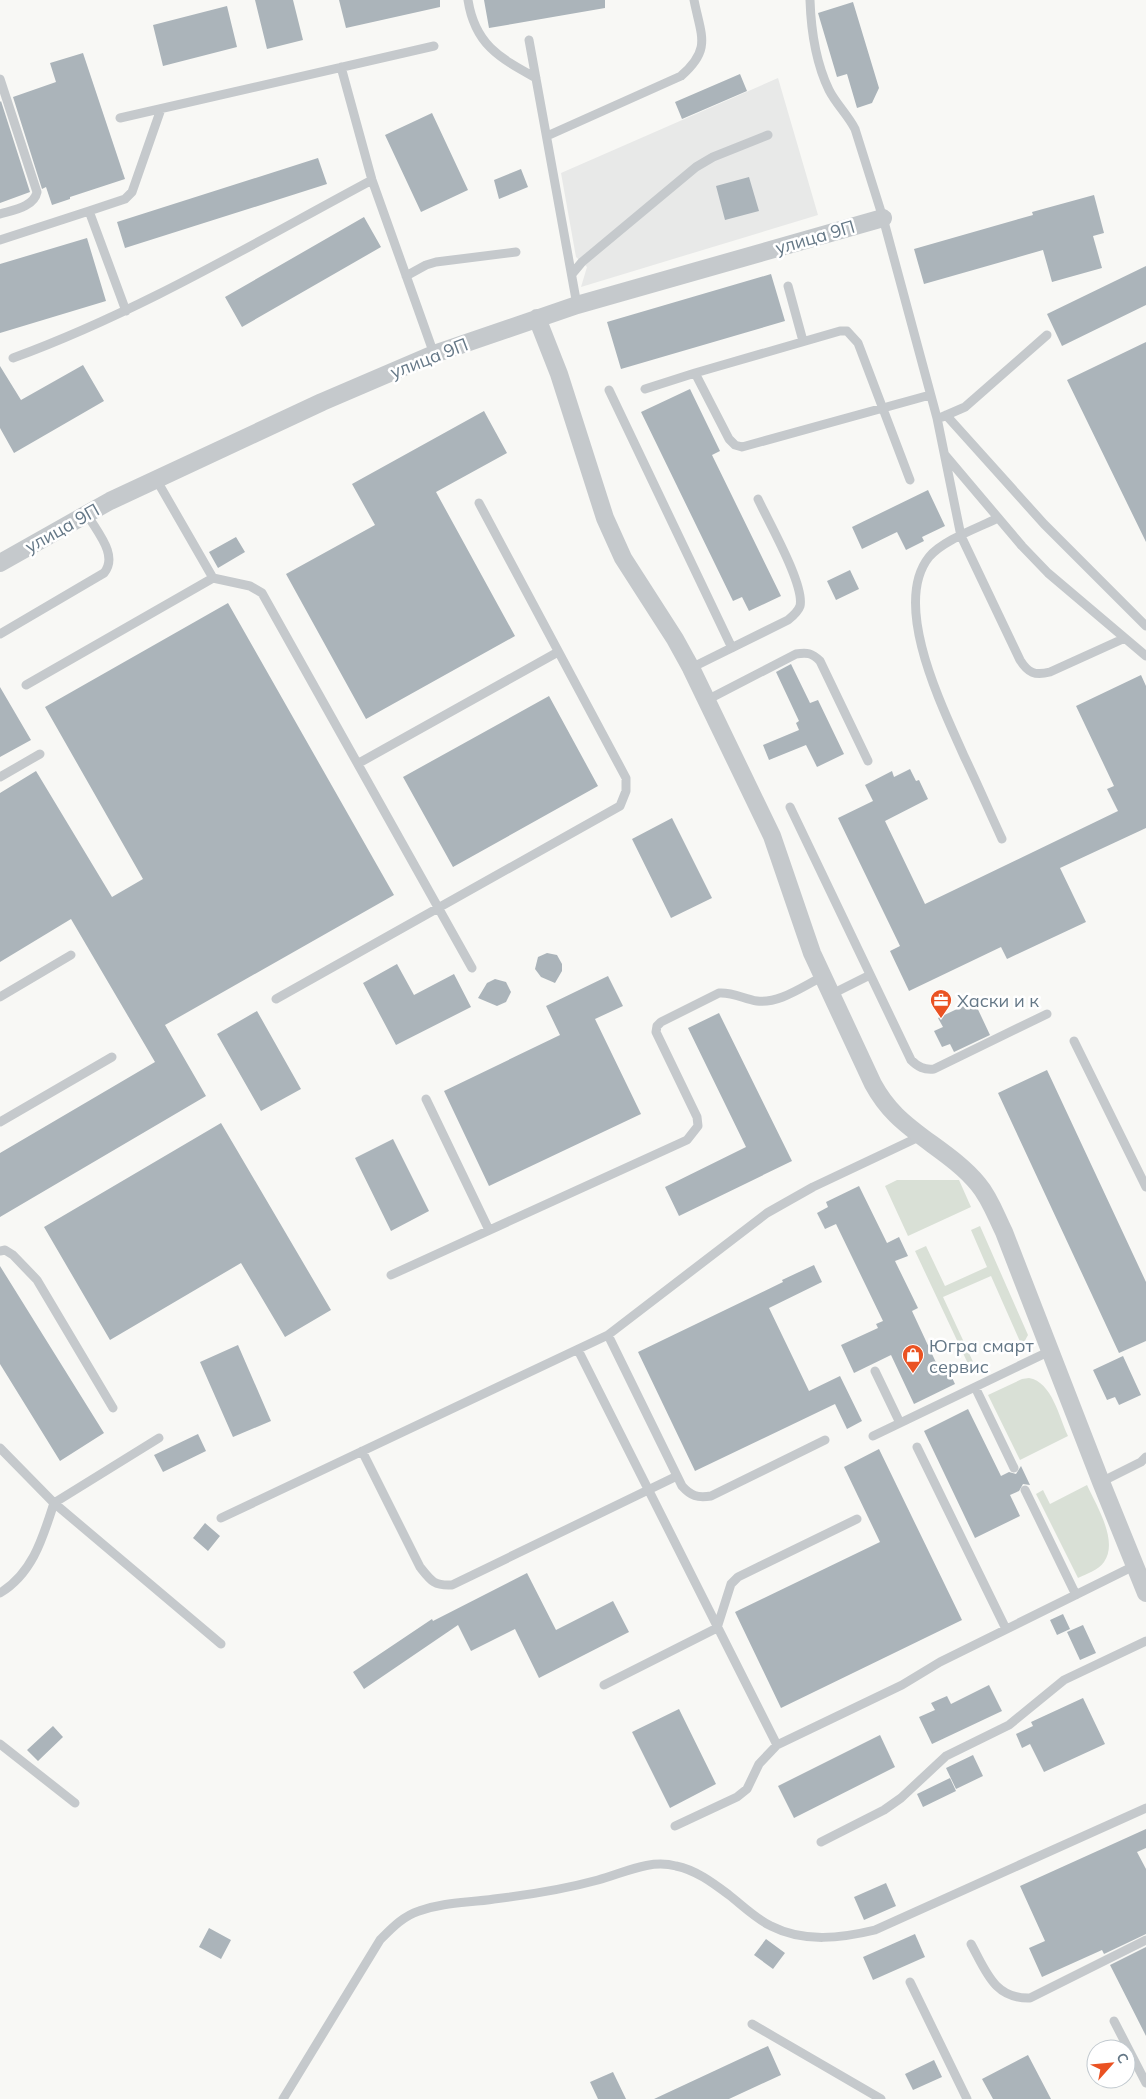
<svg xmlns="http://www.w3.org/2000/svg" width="1146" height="2099" font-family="Mulish,sans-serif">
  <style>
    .built { fill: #e8e9e8 }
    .green { fill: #d9e0d6 }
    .building { fill: #abb4ba }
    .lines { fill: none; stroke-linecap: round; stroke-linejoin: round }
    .lane { stroke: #c5c9cc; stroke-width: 9 }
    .street { stroke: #c5c9cc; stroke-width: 18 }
    .labels { text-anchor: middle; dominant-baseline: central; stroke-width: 5; stroke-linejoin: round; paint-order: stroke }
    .street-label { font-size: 18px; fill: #657887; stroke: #fff }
    .poi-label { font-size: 18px; fill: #657887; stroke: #fff; text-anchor: start }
  </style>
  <rect width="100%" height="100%" fill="#f8f8f5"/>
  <path class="built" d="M 778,78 L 818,215 L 581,287 L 587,267 L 576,257 L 561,173 Z"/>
  <path class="green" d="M 897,1180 L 959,1180 L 971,1207 L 908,1236 L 885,1186 Z
    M 980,1226 L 1028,1335 L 1022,1346 L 991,1276 L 943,1297 L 975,1366 L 970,1368 L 915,1251 L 926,1246 L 945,1286 L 987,1267 L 971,1230 Z
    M 1029,1378 C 1052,1382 1059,1417 1068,1436 L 1020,1460 L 988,1395 L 1022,1379 Z
    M 1087,1485 C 1096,1505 1119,1541 1104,1562 C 1099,1570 1086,1574 1078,1578 L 1036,1494 L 1043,1490 L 1050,1504 Z"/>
  <path class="building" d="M 255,0 L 293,0 L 303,40 L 267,49 Z
    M 339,0 L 440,0 L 440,7 L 346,28 Z
    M 484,0 L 605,0 L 605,8 L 489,28 Z
    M 853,2 L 879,88 L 872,103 L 857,108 L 847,74 L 837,77 L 818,13 Z
    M 227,6 L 237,47 L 163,66 L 153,25 Z
    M 83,53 L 125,179 L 70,197 L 70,199 L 52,205 L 46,187 L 42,189 L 13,97 L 56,82 L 50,63 Z
    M 740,74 L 747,91 L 682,119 L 675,102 Z
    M 1,101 L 30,192 L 0,203 L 0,102 Z
    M 432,113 L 468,190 L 421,212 L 385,135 Z
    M 318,158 L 327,184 L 125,248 L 117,222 Z
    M 521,169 L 528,187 L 499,199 L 494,180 Z
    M 749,177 L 759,211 L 725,220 L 716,186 Z
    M 1094,195 L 1104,233 L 1093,236 L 1102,268 L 1052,282 L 1043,250 L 924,284 L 914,249 L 1033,215 L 1032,212 Z
    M 364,217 L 381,247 L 242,327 L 225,297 Z
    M 87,238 L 106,301 L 0,333 L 0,264 Z
    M 1146,266 L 1146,305 L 1062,346 L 1047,314 Z
    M 771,274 L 785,321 L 621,369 L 607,322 Z
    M 1146,342 L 1146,542 L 1067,380 Z
    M 83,365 L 104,401 L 14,453 L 0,428 L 0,366 L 21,400 Z
    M 690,389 L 720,451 L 712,455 L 781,596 L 749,611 L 742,597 L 733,601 L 641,412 Z
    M 484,411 L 507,453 L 436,492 L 515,636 L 366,719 L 286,574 L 375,525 L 352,484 Z
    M 928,490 L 945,526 L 922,537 L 924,541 L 906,550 L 897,532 L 862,549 L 852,527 Z
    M 236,537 L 245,552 L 218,568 L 209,552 Z
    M 850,570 L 859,589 L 836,600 L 827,581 Z
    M 228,603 L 394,895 L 165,1025 L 206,1096 L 0,1217 L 0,1153 L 155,1062 L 71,919 L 0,962 L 0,793 L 36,771 L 112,897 L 143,879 L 45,707 Z
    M 791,664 L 810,703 L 818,700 L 844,754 L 817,767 L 806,745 L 769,760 L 763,745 L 799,730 L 796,723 L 799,721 L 776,672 Z
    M 1141,675 L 1146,686 L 1146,828 L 1060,868 L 1086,922 L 1007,959 L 1001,947 L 909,991 L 890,951 L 900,946 L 838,818 L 873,801 L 865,785 L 892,771 L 894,777 L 910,769 L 916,781 L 919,780 L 928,799 L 885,821 L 925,904 L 1118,811 L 1107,789 L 1114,786 L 1076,706 Z
    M 0,687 L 31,740 L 0,757 Z
    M 549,696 L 598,786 L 453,867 L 403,777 Z
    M 672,818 L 712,898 L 671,918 L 632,839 Z
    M 547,953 L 557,955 L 562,964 L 562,971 L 555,983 L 541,977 L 535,969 L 538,957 Z
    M 397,964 L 414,995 L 454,974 L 471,1007 L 396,1045 L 363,983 Z
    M 608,976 L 623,1006 L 595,1019 L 641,1114 L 489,1186 L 444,1091 L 560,1035 L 546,1006 Z
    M 495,979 L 506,982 L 511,992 L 506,1002 L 497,1006 L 478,998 L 487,983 Z
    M 974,1001 L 990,1035 L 954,1052 L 950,1044 L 942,1047 L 934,1031 L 943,1027 L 938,1018 Z
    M 257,1011 L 301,1089 L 261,1111 L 217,1034 Z
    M 719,1013 L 792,1161 L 679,1216 L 665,1187 L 746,1147 L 688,1028 Z
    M 1047,1070 L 1146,1282 L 1146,1341 L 1119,1353 L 998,1093 Z
    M 221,1123 L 331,1310 L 285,1337 L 241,1263 L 110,1340 L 44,1227 Z
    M 393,1139 L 429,1211 L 391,1231 L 355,1158 Z
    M 859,1186 L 887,1243 L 899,1237 L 908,1256 L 895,1261 L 918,1308 L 912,1311 L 939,1369 L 946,1365 L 955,1384 L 914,1404 L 891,1355 L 854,1373 L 841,1345 L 878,1328 L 876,1324 L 883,1321 L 836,1224 L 825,1229 L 817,1213 L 828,1207 L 826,1202 Z
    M 814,1265 L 822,1282 L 769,1308 L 809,1391 L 840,1376 L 862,1421 L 847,1429 L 835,1404 L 695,1471 L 638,1352 L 783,1282 L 782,1280 Z
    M 0,1266 L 104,1433 L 60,1461 L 0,1364 Z
    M 238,1345 L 271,1421 L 233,1437 L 200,1362 Z
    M 1123,1356 L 1141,1395 L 1119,1405 L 1115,1397 L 1107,1400 L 1093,1370 Z
    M 968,1409 L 1001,1476 L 1009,1472 L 1016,1474 L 1021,1466 L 1030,1485 L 1023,1484 L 1019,1491 L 1010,1495 L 1020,1516 L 975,1538 L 924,1431 Z
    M 198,1434 L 206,1451 L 163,1472 L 154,1455 Z
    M 879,1449 L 962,1620 L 781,1708 L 735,1612 L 880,1542 L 844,1467 Z
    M 205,1523 L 220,1536 L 208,1551 L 193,1538 Z
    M 527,1573 L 556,1630 L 613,1601 L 629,1632 L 539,1678 L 515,1629 L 471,1651 L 458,1625 L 364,1689 L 353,1672 L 432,1619 L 433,1621 Z
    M 1063,1614 L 1070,1629 L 1057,1635 L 1050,1620 Z
    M 1083,1625 L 1096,1653 L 1080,1660 L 1067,1632 Z
    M 989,1685 L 1002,1711 L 932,1744 L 919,1717 L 935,1710 L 931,1703 L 947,1696 L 951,1704 Z
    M 1083,1698 L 1105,1744 L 1044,1772 L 1030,1744 L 1022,1748 L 1016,1734 L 1033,1726 L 1031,1722 Z
    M 679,1709 L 716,1784 L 670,1808 L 632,1732 Z
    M 53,1726 L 63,1737 L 38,1761 L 27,1750 Z
    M 880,1735 L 895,1767 L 794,1818 L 778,1786 Z
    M 973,1755 L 983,1776 L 956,1789 L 946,1768 Z
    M 950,1778 L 956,1791 L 923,1807 L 917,1794 Z
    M 1146,1829 L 1146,1848 L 1137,1852 L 1146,1869 L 1146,1934 L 1104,1954 L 1102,1950 L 1042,1977 L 1029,1948 L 1045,1941 L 1020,1886 Z
    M 886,1883 L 896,1906 L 864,1920 L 854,1897 Z
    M 209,1928 L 231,1940 L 221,1959 L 199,1947 Z
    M 915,1934 L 925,1957 L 873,1980 L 863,1957 Z
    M 766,1939 L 785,1953 L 773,1969 L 754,1955 Z
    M 1146,1947 L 1146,2036 L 1110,1965 Z
    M 768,2046 L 781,2075 L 729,2099 L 654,2099 Z
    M 1028,2055 L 1051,2099 L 993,2099 L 982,2079 Z
    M 934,2060 L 942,2077 L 913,2090 L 905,2074 Z
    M 613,2072 L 626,2099 L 598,2099 L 590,2082 Z"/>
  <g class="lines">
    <path class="lane" d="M 468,0 C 475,45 500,58 536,78
      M 810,0 C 811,30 816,63 829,90 C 836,104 848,115 855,129 L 883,218 L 937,418 L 961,536 L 1020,660 C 1028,673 1035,676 1050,672 L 1125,638
      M 529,40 L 577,305
      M 341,67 L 372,180 L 434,354
      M 0,79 L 37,192 C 34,207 13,210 0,214
      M 120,118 L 434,46
      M 547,136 L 681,76 C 712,49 701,36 694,0
      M 0,240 L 89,211
      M 572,274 L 582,262 L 696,167 L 713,157 L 768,135
      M 406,276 L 426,265 L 436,262 L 516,252
      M 788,286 L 803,341
      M 126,311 L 89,211 L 125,199 L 132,192 L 161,109
      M 13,358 C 139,312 254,243 372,180
      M 695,373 L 840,331 L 847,331 L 858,343 L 910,480
      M 645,389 L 695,373 L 729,439 L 735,445 L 742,447 L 930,395
      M 609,390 L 732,648
      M 946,415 L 1044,524 L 1146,626
      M 942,417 L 965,407 L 1047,335
      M 945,455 L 1022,546 L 1048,573 L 1146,656
      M 156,479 L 213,578
      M 998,518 C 978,528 943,540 929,557 C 891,605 943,708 964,756 C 977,783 989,811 1002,839
      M 0,634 L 104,573 C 119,555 96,531 87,514
      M 691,668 L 788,620 C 793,616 798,612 800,606 C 805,585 768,521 758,499
      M 26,685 L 213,578 L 250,586 L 262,593 L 472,968
      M 707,700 L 796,654 C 807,652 812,653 820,661 L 868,761
      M 359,763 L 558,652
      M 0,777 L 40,754
      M 790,807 L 911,1060 C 918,1067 924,1070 934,1069 L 1047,1014
      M 830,995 L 870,975
      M 0,997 L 71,955
      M 276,999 L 620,806 L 626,791 L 626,778 L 479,503
      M 1074,1041 L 1146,1187
      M 426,1099 L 489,1230
      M 0,1122 L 112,1057
      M 0,1251 L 5,1250 L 13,1255 L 37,1280 L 113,1408
      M 391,1275 L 687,1140 L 698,1126 L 697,1117 L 656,1032 L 657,1026 L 661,1022 L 719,993 C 733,992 744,999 757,1001 C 779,1004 803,986 822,977
      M 608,1335 L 682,1486 C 691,1496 697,1498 711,1496 L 825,1440
      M 578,1350 L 777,1745
      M 875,1371 L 900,1423
      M 975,1387 L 1014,1468
      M 873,1436 L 1050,1351
      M 917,1447 L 1006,1629
      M 0,1448 L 54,1503 L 159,1438
      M 362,1451 L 420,1567 C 431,1581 434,1586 452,1585 L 677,1476
      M 1101,1482 L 1141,1462 L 1146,1457
      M 1025,1490 L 1076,1595
      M 221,1518 L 608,1335 L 767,1213 L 813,1187 L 921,1136
      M 0,1593 C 33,1573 43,1537 54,1503 L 221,1644
      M 604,1685 L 717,1628 L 731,1584 L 738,1577 L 857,1519
      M 0,1744 L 75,1803
      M 675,1826 L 737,1797 L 747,1789 L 759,1764 L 777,1745 L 902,1685 L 940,1662 L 1134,1566
      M 821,1842 L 884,1810 L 901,1798 L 946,1756 L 1009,1725 L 1064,1680 L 1146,1641
      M 971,1944 C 986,1971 994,1999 1030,1998 L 1146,1940
      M 910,1982 L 967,2099
      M 1114,2021 L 1146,2083
      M 752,2024 L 881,2099
      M 283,2099 L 380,1940 C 391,1929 403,1916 419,1911 C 444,1902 468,1903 494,1899 C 528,1895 565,1889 598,1880 C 624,1873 649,1859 676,1866 C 696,1870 713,1883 729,1895 C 742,1905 756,1919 771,1926 C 804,1943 842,1938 875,1930 L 1146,1808"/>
    <path class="street" d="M 537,318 L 559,374 L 605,518 L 623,558 L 675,639 L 691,668 L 772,836 L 812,953 L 873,1084 C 879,1095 886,1105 896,1115 C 921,1140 955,1156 978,1184 C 990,1198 996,1216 1004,1232 L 1101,1482 L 1146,1593
      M 0,563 L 110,501 L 322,402 L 434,354 L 577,305 L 883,218"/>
  </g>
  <defs>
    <g id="office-pin" transform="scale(1.125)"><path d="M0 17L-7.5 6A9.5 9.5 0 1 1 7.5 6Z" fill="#ea5222" stroke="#fff"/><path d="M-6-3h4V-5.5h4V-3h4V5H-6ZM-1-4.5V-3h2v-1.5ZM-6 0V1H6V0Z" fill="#fff"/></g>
    <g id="shop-pin" transform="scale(1.125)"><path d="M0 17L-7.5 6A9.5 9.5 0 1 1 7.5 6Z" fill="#ea5222" stroke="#fff"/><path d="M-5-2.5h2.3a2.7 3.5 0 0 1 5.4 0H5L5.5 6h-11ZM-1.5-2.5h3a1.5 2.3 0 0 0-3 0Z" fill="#fff"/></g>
  </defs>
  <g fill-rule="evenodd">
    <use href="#office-pin" x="941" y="1000"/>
    <use href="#shop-pin" x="913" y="1355"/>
  </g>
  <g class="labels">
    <g class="street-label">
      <text transform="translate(815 237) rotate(-16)">улица 9П</text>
      <text transform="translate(429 358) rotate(-21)">улица 9П</text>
      <text transform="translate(62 528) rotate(-29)">улица 9П</text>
    </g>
    <g class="poi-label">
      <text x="957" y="1000">Хаски и к</text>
      <text x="929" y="1345">Югра смарт<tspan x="929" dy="21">сервис</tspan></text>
    </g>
  </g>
  <g transform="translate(1111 2064) rotate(63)"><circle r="24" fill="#ffffff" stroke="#c1c9cf"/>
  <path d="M0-4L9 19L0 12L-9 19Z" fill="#ea5222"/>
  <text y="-8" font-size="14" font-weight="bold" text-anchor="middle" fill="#657887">С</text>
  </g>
</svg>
